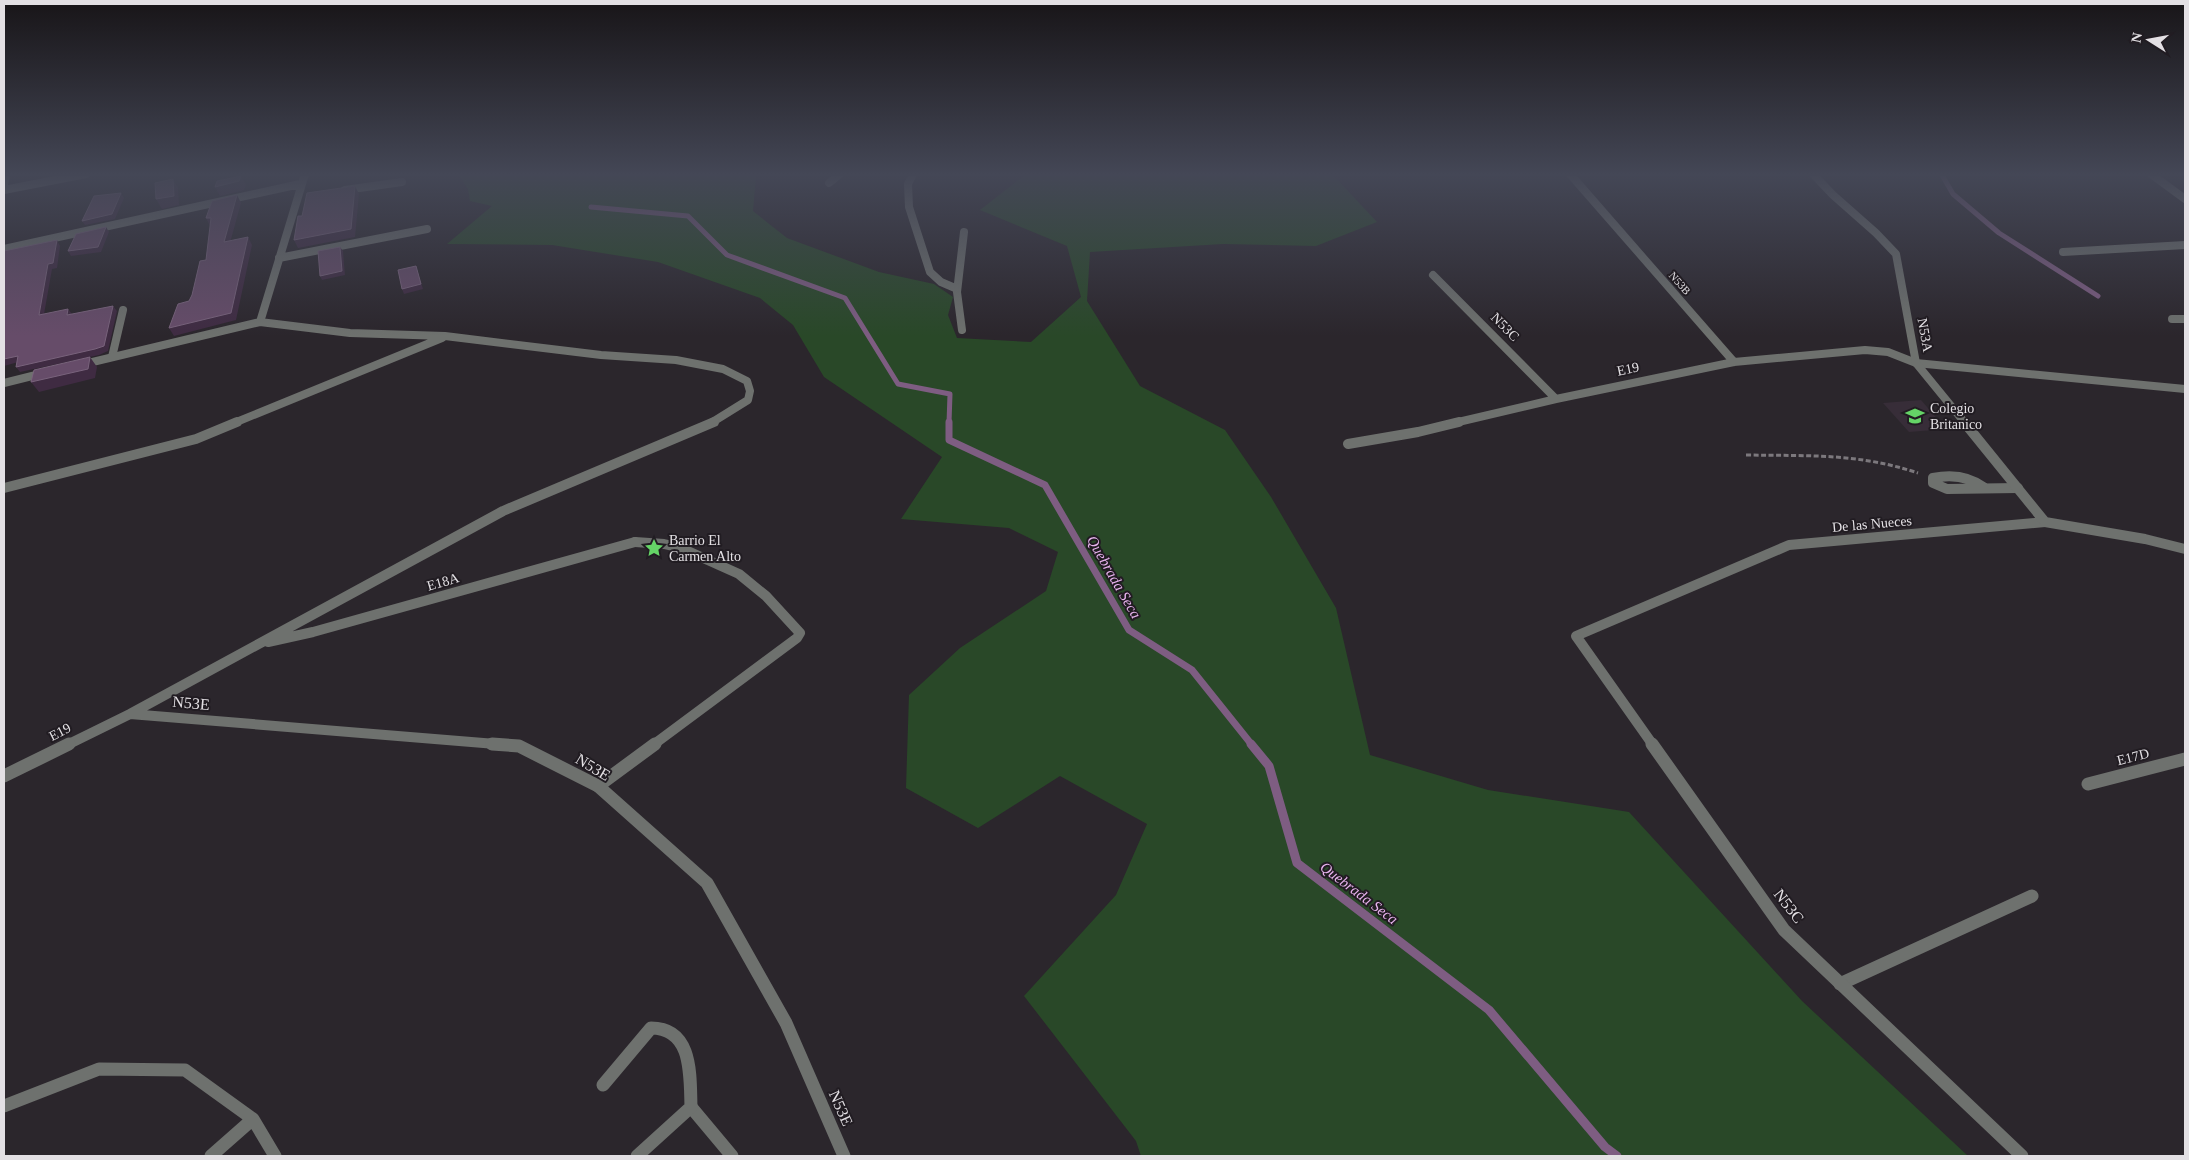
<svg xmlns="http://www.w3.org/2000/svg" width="2189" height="1160" font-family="Georgia,serif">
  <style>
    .built { fill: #372d38 }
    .green { fill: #294828 }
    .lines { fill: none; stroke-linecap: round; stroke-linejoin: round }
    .stream-far2 { stroke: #7e5d82; stroke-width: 5 }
    .stream-far1 { stroke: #7e5d82; stroke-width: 7 }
    .stream { stroke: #7e5d82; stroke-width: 9 }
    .path { stroke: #7c787d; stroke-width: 3; stroke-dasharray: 5 2.5; stroke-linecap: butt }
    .service-far2 { stroke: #6e716e; stroke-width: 8 }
    .service-far1 { stroke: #6e716e; stroke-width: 10 }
    .service { stroke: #6e716e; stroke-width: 13 }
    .minor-far2 { stroke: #6e716e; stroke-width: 8 }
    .minor-far1 { stroke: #6e716e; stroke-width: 10 }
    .minor { stroke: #6e716e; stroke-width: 13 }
    .tertiary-far1 { stroke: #6e716e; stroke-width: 8 }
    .tertiary { stroke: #6e716e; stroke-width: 10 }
    .shaded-wall { fill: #3f2b42 }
    .building { fill: #664c69; stroke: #79637c }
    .labels { text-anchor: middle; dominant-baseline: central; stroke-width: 4; stroke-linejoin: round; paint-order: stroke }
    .far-street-label { font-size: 11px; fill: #e3e0e4; stroke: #211c22 }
    .street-label { font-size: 14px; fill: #e3e0e4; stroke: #211c22 }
    .poi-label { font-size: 14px; fill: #e3e0e4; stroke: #211c22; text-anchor: start }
    .water-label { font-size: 15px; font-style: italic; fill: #e7b2ed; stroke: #211c22 }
    .near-street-label { font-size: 16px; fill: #e3e0e4; stroke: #211c22 }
  </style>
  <rect width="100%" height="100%" fill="#2b262c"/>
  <path class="built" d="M 1921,400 L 1946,429 L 1909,432 L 1883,403 Z"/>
  <path class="green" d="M 458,174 L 748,174 L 756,177 L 753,211 L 787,238 L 879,272 L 934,284 L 953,297 L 948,315 L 957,338 L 1031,342 L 1081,297 L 1067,246 L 980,210 L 1026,174 L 1332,174 L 1377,222 L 1316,246 L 1223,244 L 1090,252 L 1087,301 L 1140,386 L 1225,430 L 1271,497 L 1336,608 L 1370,755 L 1488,790 L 1629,812 L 1802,1001 L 1968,1156 L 1141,1156 L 1136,1141 L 1024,996 L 1116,895 L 1147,824 L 1060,776 L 978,828 L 906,788 L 909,695 L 960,648 L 1046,591 L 1058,552 L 1009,528 L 901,519 L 942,457 L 824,377 L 793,325 L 760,298 L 658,262 L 552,245 L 447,244 L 492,206 L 470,201 L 468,189 Z"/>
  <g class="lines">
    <path class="stream-far2" d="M 1942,175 L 1953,194 L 1999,233 L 2098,296
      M 591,207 L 688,216 L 727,255 L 845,298 L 898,384 L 950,394 L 949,423"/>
    <path class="stream-far1" d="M 949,422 L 949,440 L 1045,485 L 1129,630 L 1192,670 L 1252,745"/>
    <path class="stream" d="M 1251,744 L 1269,766 L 1297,863 L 1489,1010 L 1605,1147 L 1617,1156"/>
    <path class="path" d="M 1746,455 C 1808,456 1858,453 1918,473"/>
    <path class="service-far2" d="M 345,190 L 402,182
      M 112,357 L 123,310"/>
    <path class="service-far1" d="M 1985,488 C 1969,476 1952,474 1933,478 L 1933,483 L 1947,489 L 2018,488
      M 635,542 L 664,544 L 681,548 L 739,574 L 766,596 L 800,633 L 797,638 L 653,745"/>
    <path class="service" d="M 598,786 L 655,744
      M 1840,984 L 2032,896
      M 691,1107 L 732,1156"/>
    <path class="minor-far2" d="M 913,174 L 908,184 L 909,207 L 930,272 L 941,282 L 955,288
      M 1570,174 L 1734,362
      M 2151,174 L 2185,199
      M 829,183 L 840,174
      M 4,185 L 6,174
      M 4,190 L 86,174
      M 4,249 L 300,184
      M 2063,252 L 2185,245
      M 279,258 L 427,229
      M 1433,275 L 1556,399
      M 2172,319 L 2185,319
      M 260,322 L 305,174
      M 962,330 L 957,292 L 964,232
      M 80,365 L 260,322 L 350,333 L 445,336 L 601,355 L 676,360 L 723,369 L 747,381 L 750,391 L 748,400 L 711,423
      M 4,383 L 44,373
      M 234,423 L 442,338
      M 1454,423 L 1556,399 L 1734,362 L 1865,350 L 1888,352 L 1916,363 L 2185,389"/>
    <path class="minor-far1" d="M 1348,444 L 1418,432 L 1459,422
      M 4,488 L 196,439 L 237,422
      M 268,642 L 313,632 L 635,542
      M 130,714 L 508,745
      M 67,745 L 130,714 L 503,511 L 714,422
      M 1653,745 L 1576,636 L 1789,545 L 2045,522"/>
    <path class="minor" d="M 492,744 L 519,746 L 598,786 L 707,883 L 786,1023 L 844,1156
      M 1652,744 L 1784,930 L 2022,1156
      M 4,776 L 69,744
      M 2088,784 L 2185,759
      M 603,1085 L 651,1028 C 693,1028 690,1075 691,1107 L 637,1156
      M 4,1106 L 99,1069 L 185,1070 L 253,1119 L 275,1156
      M 211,1156 L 253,1119"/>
    <path class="tertiary-far1" d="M 1813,174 L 1833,195 L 1876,233 L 1896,254 L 1916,363 L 1965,423"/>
    <path class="tertiary" d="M 1964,422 L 2045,522 L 2145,539 L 2185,549"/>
  </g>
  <path class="shaded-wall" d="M 241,176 L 246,185 L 244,190 L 220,196 L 215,187 Z
    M 173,179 L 178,188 L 179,205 L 162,209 L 156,199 Z
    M 355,186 L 359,194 L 355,237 L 298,248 L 294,240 Z
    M 121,193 L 124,198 L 115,219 L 85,225 L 82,221 Z
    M 237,195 L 241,203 L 228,250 L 224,242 Z
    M 206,218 L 211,218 L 210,226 Z
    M 106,227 L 109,232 L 101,252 L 71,256 L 68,251 Z
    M 248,237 L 252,245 L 236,320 L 174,336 L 169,328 Z
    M 57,240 L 60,246 L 57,268 L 52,269 L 43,320 L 39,315 L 48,264 Z
    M 340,247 L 343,251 L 345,275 L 322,280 L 320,276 Z
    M 416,266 L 423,289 L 404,294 L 402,289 Z
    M 113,306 L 117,311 L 108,351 L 99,355 L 20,372 L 16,367 Z
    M 68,309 L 72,314 L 67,315 Z
    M 18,356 L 22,361 L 4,366 L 4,359 Z
    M 90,357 L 97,367 L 95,378 L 39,392 L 31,382 Z"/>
  <path class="building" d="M 241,176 L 239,181 L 215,187 L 217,181 Z
    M 173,179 L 174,196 L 156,199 L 155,183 Z
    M 355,186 L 351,229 L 294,240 L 298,216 L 302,216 L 307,193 Z
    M 121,193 L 112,214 L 82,221 L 94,196 Z
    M 237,195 L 224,242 L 248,237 L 231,313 L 169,328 L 178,304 L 189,301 L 192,295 L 200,261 L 206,260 L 211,218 L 206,218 L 212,201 Z
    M 106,227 L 98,247 L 68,251 L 76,234 Z
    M 57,240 L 53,263 L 48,264 L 39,315 L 68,309 L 67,315 L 113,306 L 104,346 L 95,349 L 16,367 L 18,356 L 4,359 L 4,251 Z
    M 340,247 L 342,271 L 320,276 L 318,251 Z
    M 416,266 L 421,284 L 402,289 L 398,270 Z
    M 90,357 L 88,369 L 31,382 L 34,370 Z"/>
  <linearGradient id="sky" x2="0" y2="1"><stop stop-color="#181518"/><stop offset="0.52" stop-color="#444756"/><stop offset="1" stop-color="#444756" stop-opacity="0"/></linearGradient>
  <rect width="2189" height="336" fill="url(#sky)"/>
  <defs>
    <g id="school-bare" transform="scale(1.5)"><path d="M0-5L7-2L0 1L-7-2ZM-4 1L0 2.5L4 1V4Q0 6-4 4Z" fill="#65d467" stroke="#211c22" stroke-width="2.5" paint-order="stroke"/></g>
    <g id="sight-bare" transform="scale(1.5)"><path d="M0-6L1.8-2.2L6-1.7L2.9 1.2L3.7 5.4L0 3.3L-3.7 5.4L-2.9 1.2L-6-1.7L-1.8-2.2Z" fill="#65d467" stroke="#211c22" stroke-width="2.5" paint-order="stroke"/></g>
  </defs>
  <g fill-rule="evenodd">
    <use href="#school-bare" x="1915" y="416"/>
    <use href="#sight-bare" x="654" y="548"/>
  </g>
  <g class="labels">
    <g class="far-street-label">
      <text transform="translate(1680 283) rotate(49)">N53B</text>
    </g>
    <g class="street-label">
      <text transform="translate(1505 327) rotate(45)">N53C</text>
      <text transform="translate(1925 335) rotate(80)">N53A</text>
      <text transform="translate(1628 369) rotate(-12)">E19</text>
      <text transform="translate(1872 524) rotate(-5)">De las Nueces</text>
      <text transform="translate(443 582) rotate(-16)">E18A</text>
      <text transform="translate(60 732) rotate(-27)">E19</text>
      <text transform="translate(2133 757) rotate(-14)">E17D</text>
    </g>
    <g class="poi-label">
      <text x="1930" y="408">Colegio<tspan x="1930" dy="16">Britanico</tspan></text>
      <text x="669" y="540">Barrio El<tspan x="669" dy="16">Carmen Alto</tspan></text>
    </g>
    <g class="water-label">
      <text transform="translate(1114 577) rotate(60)">Quebrada Seca</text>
      <text transform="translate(1359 893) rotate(37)">Quebrada Seca</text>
    </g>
    <g class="near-street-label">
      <text transform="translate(191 703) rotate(5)">N53E</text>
      <text transform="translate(593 767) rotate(31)">N53E</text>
      <text transform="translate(1789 906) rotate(52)">N53C</text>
      <text transform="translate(841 1108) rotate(66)">N53E</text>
    </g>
  </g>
  <rect width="2189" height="1160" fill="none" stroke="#e3e0e4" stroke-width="10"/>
  <g transform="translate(2149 40) rotate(281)" stroke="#211c22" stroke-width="4" paint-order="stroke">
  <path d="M0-4L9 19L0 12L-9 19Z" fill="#e3e0e4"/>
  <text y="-8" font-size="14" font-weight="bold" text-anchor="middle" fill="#e3e0e4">N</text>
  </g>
</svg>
